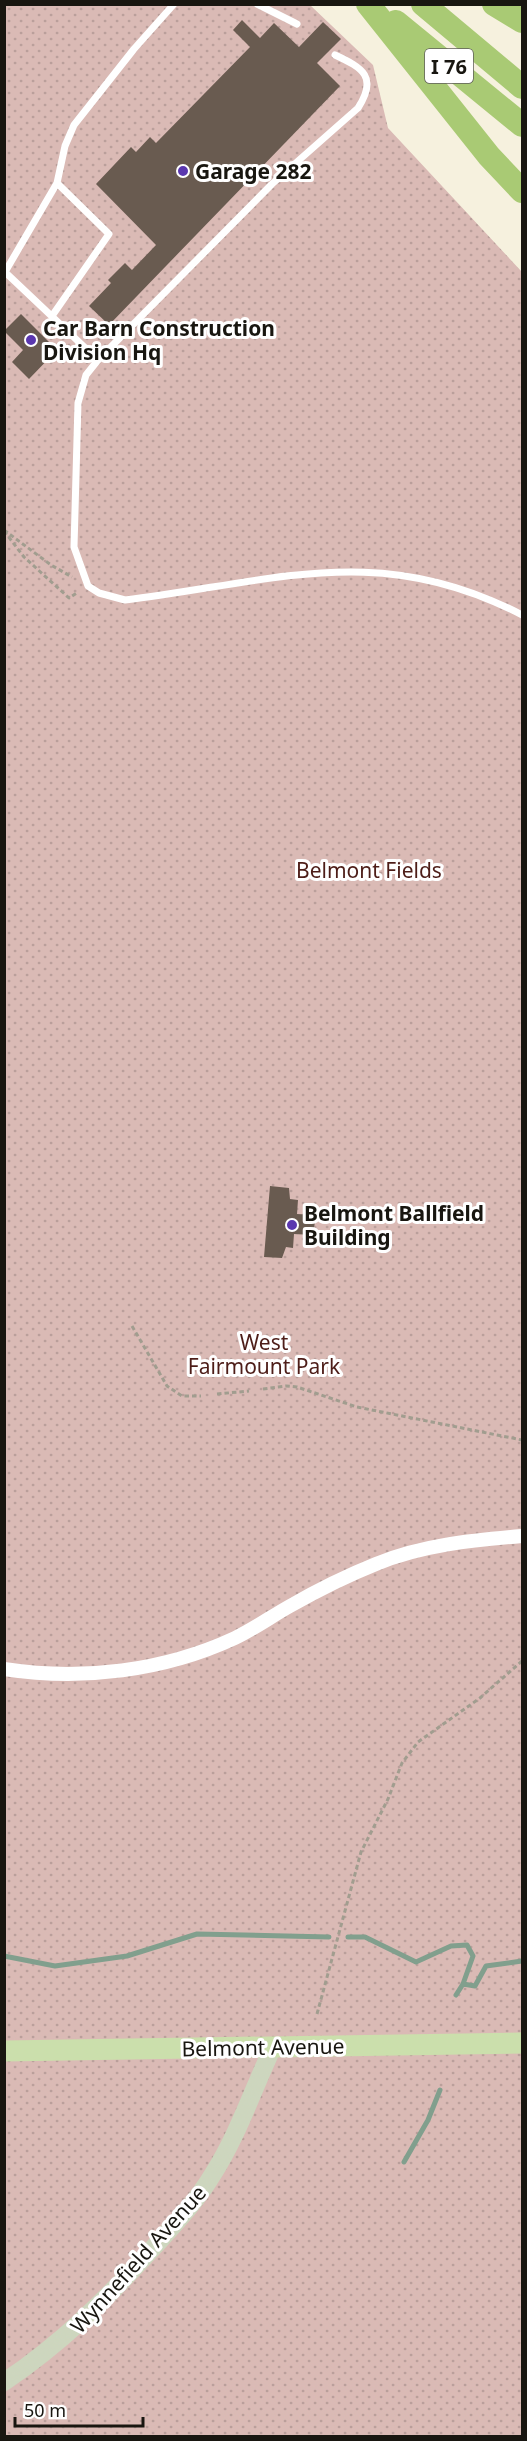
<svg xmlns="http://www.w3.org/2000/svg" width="527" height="2441" font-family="'Noto Sans',sans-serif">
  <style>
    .park { fill: url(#park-dots) }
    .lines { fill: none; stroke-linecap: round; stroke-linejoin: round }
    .stream { stroke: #819f8d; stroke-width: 5 }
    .building { fill: #695b50 }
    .path { stroke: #a19d8f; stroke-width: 3; stroke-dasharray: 4.5 3; stroke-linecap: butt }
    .lane { stroke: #fff; stroke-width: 7 }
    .street { stroke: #fff; stroke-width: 14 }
    .secondary { stroke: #cdd6be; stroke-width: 18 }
    .primary { stroke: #cbdfac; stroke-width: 21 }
    .highway { stroke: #a9ca74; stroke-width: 24 }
    .poi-dot { fill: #5a37af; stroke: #fff; stroke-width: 2 }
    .labels { text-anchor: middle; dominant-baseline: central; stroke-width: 6; stroke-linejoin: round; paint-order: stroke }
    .shield { fill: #fff; stroke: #5d5c58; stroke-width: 1.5 }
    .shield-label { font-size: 20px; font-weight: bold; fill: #181610 }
    .poi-label { font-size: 21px; font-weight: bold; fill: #181610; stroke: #fff; text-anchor: start }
    .park-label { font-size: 21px; fill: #4d1d18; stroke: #fff }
    .street-label { font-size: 21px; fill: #181610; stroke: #fff }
  </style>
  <defs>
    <pattern id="park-dots" width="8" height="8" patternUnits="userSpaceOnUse" patternTransform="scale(1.5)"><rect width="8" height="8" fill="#dabab5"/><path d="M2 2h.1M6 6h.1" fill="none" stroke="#ba9f9b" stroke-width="1.8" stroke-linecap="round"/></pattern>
  </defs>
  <rect width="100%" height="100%" fill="#f6f1de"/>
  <path class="park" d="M 5,5 L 310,5 L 373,65 L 388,128 L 522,272 L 522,2436 L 5,2436 Z"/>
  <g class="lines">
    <path class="stream" d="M 348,1937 L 365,1937 L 416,1962 L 451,1946 L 467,1945 L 473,1956 L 463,1984
      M 4,1956 L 55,1966 L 127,1956 L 197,1934 L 329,1937
      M 456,1995 L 463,1984 L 475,1986 L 486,1966 L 522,1961
      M 404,2162 L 428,2120 L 440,2090"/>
  </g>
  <path class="building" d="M 242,20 L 260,38 L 274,23 L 299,47 L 323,22 L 341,39 L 317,63 L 340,86 L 109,325 L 89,306 L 111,283 L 108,280 L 125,263 L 132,270 L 156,245 L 96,184 L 131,147 L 136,152 L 150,137 L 156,143 L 250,47 L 233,30 Z
    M 21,314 L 57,350 L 29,379 L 12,362 L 23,350 L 4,331 Z
    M 270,1186 L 289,1188 L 290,1199 L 298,1200 L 297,1214 L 316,1215 L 313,1235 L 294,1234 L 293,1248 L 286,1247 L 282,1258 L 264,1257 Z"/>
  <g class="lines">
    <path class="path" d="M 4,530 L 51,565 L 72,577
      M 4,531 L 24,557 L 69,598 L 78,592
      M 132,1326 L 167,1386 L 182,1396 L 201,1396
      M 263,1389 L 286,1386 L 297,1387 L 357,1407 L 522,1440
      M 217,1394 L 249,1391
      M 317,2014 L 361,1852 L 388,1799 L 402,1763 L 418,1742 L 480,1698 L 522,1661"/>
    <path class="lane" d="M 257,4 L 297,24
      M 335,55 C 363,68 378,77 358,108 L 272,184 L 98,360 L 86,375 L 78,403 L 74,547 L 88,586 L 99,593 L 125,600 C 274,582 379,540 522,615
      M 57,183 L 65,146 L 74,125 L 134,49 L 174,4
      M 52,316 L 109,234 L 57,183 L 5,272 L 98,360"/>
    <path class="street" d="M 4,1669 C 82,1681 164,1671 235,1638 C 254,1629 272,1616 290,1606 C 318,1590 346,1576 376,1564 C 421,1545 474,1540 522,1536"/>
    <path class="secondary" d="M 4,2382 C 61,2344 107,2298 153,2248 C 174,2225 197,2201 213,2174 C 238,2135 253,2089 273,2047"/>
    <path class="primary" d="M 4,2051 L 522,2043"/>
    <path class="highway" d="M 368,4 L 489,156 L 522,191
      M 423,4 L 522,87
      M 494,4 L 522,21
      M 396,22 L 522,125"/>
  </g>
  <g class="poi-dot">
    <circle cx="183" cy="171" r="6"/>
    <circle cx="31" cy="340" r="6"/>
    <circle cx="292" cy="1225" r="6"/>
  </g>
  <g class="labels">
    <rect class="shield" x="425" y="49" width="48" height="34" rx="4.5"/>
    <g class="shield-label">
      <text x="449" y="66">I 76</text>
    </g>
    <g class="poi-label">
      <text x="195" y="171">Garage 282</text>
      <text x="43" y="328">Car Barn Construction<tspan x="43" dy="24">Division Hq</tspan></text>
      <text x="304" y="1213">Belmont Ballfield<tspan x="304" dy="24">Building</tspan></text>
    </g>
    <g class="park-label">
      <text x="369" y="870">Belmont Fields</text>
      <text x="264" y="1342">West<tspan x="264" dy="24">Fairmount Park</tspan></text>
    </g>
    <g class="street-label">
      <text transform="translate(263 2047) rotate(-1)">Belmont Avenue</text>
      <text transform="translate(138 2259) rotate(-48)">Wynnefield Avenue</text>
    </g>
  </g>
  <rect width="527" height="2441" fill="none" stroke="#181610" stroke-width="12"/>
  <path d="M15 2417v9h128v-9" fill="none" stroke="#181610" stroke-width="3"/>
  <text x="24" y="2417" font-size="18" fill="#181610" stroke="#ffffff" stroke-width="4.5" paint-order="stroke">50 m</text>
</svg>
